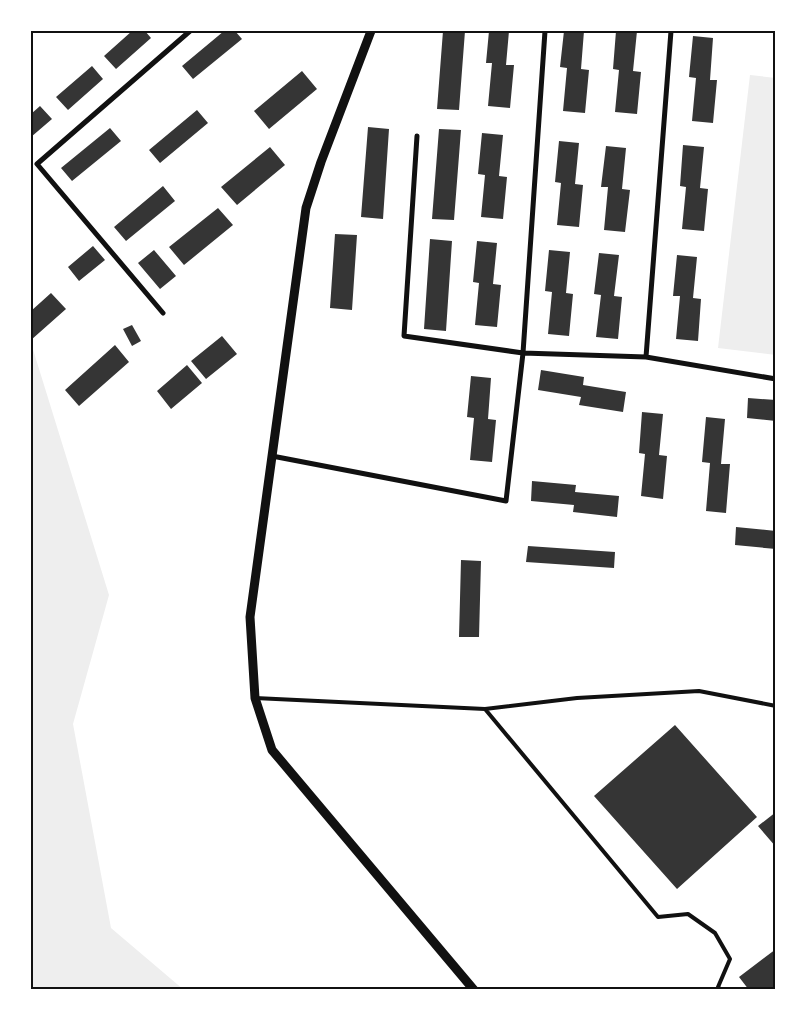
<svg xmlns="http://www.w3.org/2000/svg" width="807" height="1021" font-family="Rubik,sans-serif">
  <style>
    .green { fill: #eee }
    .building { fill: #353535 }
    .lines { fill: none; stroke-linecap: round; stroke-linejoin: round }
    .service { stroke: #111; stroke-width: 4 }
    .minor { stroke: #111; stroke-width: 5 }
    .tertiary { stroke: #111; stroke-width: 9 }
    .neatline { fill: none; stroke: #111; stroke-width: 2 }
  </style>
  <rect width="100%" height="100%" fill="#fff"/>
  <path class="green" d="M 750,75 L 776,78 L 776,355 L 718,348 Z
    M 31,343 L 109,595 L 73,724 L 111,928 L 184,990 L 31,990 Z"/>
  <path class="building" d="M 132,31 L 145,31 L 151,38 L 116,69 L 104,56 Z
    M 224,31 L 235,31 L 242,39 L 193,79 L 182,66 Z
    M 443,31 L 465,31 L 459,110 L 437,109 Z
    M 489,31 L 509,31 L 506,65 L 514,65 L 510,108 L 488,106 L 492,63 L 486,63 Z
    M 564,31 L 584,31 L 581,69 L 589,70 L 585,113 L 563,111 L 567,68 L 560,67 Z
    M 616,31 L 637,31 L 633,71 L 641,72 L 637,114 L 615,112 L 619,70 L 613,69 Z
    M 693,36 L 713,38 L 710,80 L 717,80 L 713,123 L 692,121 L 696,78 L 689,77 Z
    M 92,66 L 103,79 L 68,110 L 56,97 Z
    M 302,71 L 317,89 L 269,129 L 254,111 Z
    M 40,106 L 52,119 L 31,137 L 31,114 Z
    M 197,110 L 208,123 L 160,163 L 149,150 Z
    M 368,127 L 389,129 L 383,219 L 361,217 Z
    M 110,128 L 121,141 L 72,181 L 61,168 Z
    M 439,129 L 461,130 L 454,220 L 432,219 Z
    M 482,133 L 503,135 L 499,176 L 507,177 L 503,219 L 481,217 L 485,175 L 478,174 Z
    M 559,141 L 579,143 L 575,184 L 583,185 L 579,227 L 557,225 L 561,183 L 555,182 Z
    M 683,145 L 704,147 L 700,188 L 708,189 L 704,231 L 682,229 L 686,187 L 680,186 Z
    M 606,146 L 626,148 L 622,189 L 630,190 L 625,232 L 604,230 L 608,187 L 601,187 Z
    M 270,147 L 285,165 L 237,205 L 221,187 Z
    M 163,186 L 175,201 L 126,241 L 114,227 Z
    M 218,208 L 233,225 L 184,265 L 169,247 Z
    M 335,234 L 357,235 L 352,310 L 330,308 Z
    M 430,239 L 452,241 L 446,331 L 424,329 Z
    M 477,241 L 497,243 L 493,284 L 501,285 L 497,327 L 475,325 L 479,283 L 473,282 Z
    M 93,246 L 105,260 L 79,281 L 68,267 Z
    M 154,250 L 176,276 L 160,289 L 138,263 Z
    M 549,250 L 570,252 L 566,293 L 573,294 L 569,336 L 548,334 L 552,292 L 545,291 Z
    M 599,253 L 619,255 L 614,296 L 622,297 L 618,339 L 596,337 L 601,295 L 594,294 Z
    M 677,255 L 697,257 L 693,298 L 701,299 L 698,341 L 676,339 L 680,296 L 673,296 Z
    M 51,293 L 66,309 L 31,340 L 31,311 Z
    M 132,325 L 141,341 L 132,346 L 123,329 Z
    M 222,336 L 237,354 L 206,379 L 191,361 Z
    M 115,345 L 129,362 L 79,406 L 65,390 Z
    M 187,365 L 202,383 L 171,409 L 157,391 Z
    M 541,370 L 584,377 L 583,385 L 626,392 L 623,412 L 579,405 L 581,397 L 538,390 Z
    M 471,376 L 491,378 L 488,419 L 496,420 L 492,462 L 470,460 L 474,418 L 467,417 Z
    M 748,398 L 776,400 L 776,421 L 747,418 Z
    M 642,412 L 663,414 L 659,455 L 667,456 L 663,499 L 641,496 L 645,454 L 639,453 Z
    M 706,417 L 725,419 L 721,464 L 730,464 L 726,513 L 706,511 L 710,463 L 702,462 Z
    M 532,481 L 576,485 L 575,492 L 619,496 L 617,517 L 573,512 L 574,505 L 531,501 Z
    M 736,527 L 776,531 L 776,549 L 735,545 Z
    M 528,546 L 615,552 L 614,568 L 526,562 Z
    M 461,560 L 481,561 L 479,637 L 459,637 Z
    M 675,725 L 757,817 L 677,889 L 594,796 Z
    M 776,812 L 776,847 L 758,826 Z
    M 776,949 L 776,990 L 749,990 L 739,977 Z"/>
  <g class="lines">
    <path class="service" d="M 255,698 L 485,709 L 577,698 L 699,691 L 776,706
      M 485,709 L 658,917 L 688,914 L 715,933 L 730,959 L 718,987 L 721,990"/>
    <path class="minor" d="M 417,136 L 404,336 L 523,353 L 545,31
      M 163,313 L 37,164 L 190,31
      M 646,357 L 671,31
      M 272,456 L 506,501 L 523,353 L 646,357 L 776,379"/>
    <path class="tertiary" d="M 371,31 L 321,162 L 306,208 L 250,617 L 255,698 L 272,750 L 474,990"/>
  </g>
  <rect width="807" height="1021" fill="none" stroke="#ffffff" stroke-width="65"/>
  <rect x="32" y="32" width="742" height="956" class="neatline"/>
</svg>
